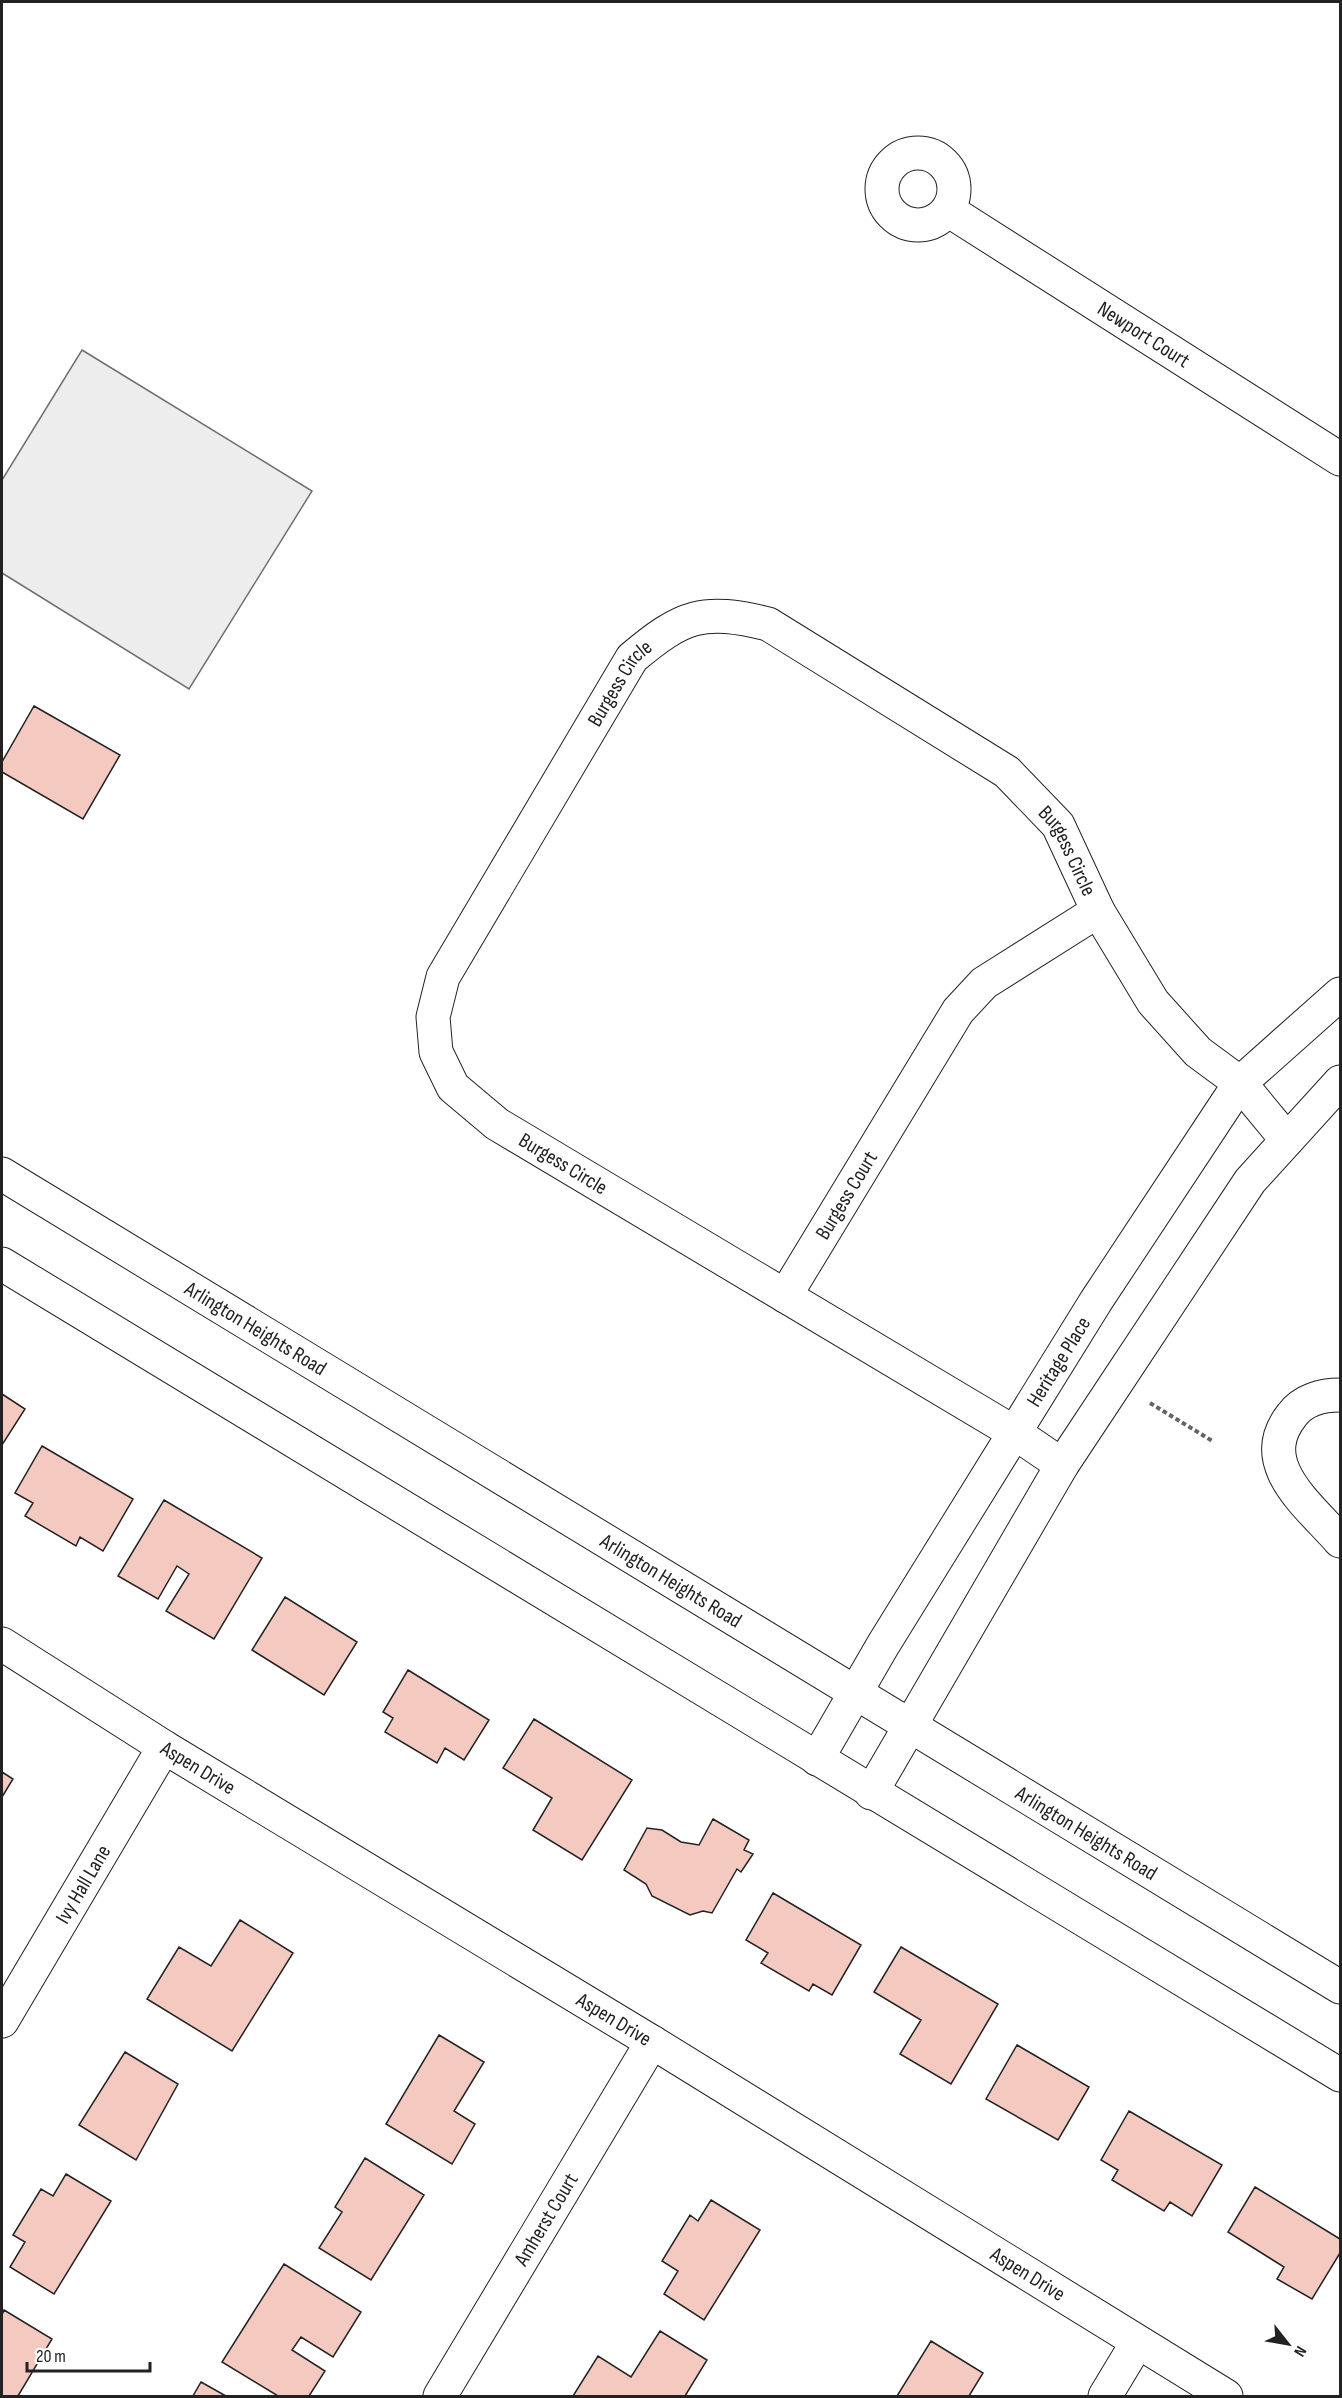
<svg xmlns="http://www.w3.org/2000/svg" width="1342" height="2398" font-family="'Sofia Sans Condensed',sans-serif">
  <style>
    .parking { fill: #ededed; stroke: #6f6f6f; stroke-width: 1.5 }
    .building { fill: #f3c9c0; stroke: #222; stroke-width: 1.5 }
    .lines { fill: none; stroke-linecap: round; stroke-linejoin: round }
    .street-casing { stroke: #222; stroke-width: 35 }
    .secondary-casing { stroke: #222; stroke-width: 35 }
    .path { stroke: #646464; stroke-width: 4; stroke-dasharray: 4.5 3; stroke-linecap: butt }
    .street { stroke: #fff; stroke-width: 33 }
    .secondary { stroke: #fff; stroke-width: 33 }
    .labels { text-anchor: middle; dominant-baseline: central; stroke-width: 4.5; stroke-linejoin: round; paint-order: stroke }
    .street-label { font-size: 21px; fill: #222; stroke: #fff }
  </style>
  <rect width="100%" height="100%" fill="#fff"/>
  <path class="parking" d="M 82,350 L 312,491 L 189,689 L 2,573 L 2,480 Z"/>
  <path class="building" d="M 34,706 L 120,755 L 83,819 L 2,772 L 2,762 Z
    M 2,1394 L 25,1409 L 2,1445 Z
    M 42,1446 L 133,1499 L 103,1551 L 80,1537 L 76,1546 L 25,1516 L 33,1503 L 15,1493 Z
    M 164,1500 L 262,1558 L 214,1639 L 166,1611 L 189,1574 L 177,1566 L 158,1599 L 118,1576 Z
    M 285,1597 L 357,1642 L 324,1695 L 252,1650 Z
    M 408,1670 L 489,1720 L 464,1760 L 445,1748 L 437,1763 L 385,1732 L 393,1718 L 383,1712 Z
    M 534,1719 L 632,1780 L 582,1860 L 533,1830 L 552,1798 L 503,1768 Z
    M 2,1772 L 13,1779 L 2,1797 Z
    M 713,1819 L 749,1840 L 744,1850 L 753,1854 L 741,1872 L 737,1869 L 712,1913 L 703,1911 L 690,1915 L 652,1896 L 646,1884 L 624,1870 L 647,1828 L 662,1830 L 681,1842 L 699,1845 Z
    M 773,1893 L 861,1945 L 832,1995 L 813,1984 L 809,1991 L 761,1963 L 768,1953 L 746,1940 Z
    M 240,1920 L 293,1953 L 232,2051 L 147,1999 L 179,1947 L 211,1966 Z
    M 901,1947 L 998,2004 L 951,2084 L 900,2054 L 921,2020 L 874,1992 Z
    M 439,2035 L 484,2062 L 454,2111 L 475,2124 L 452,2164 L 386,2124 Z
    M 1017,2045 L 1089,2087 L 1058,2140 L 986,2099 Z
    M 125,2052 L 178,2084 L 136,2160 L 79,2125 Z
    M 1129,2111 L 1222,2165 L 1192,2216 L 1170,2202 L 1164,2211 L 1112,2180 L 1118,2170 L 1101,2160 Z
    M 365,2158 L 424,2195 L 371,2280 L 319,2248 L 342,2212 L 335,2207 Z
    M 66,2174 L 111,2201 L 54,2294 L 10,2267 L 25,2242 L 13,2235 L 41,2189 L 53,2196 Z
    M 1255,2187 L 1340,2239 L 1340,2253 L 1312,2299 L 1277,2279 L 1284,2267 L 1228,2232 Z
    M 711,2200 L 760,2230 L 704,2320 L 664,2294 L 678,2271 L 662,2261 L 690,2215 L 698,2221 Z
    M 284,2264 L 361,2312 L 333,2357 L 301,2337 L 292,2350 L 325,2371 L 309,2396 L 278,2396 L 222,2362 Z
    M 4,2310 L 52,2339 L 18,2396 L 2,2396 L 2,2315 Z
    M 660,2331 L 707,2360 L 685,2396 L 573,2396 L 598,2356 L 631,2377 Z
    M 931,2341 L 983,2373 L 969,2396 L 897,2396 Z
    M 201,2382 L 226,2396 L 193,2396 Z"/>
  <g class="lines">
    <g class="street-casing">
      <g id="street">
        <circle cx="918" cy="189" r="36"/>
        <path id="s1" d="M 948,210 L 1340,459"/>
        <path id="s2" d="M 785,1296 L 958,1011 L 984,983 L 1098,911"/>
        <path d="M 1340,1395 C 1322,1395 1303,1400 1292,1415 C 1253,1464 1309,1505 1340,1541"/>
        <path id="s3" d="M 1062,1465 L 1015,1433 L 497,1124 L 453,1087 L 436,1052 L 433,1017 L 443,977 L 632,658 C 683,615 703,608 768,624 L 1007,772 L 1058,825 L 1098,911 L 1153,1002 L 1198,1052 L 1240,1083 L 1287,1140"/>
        <path id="s4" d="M 2,1644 L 164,1747 L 652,2042 L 1226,2396"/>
        <path id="s5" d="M 817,1759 L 883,1645 L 1096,1301 L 1240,1083 L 1340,994"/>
        <path d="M 871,1793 L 1062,1465 L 1250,1181 L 1340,1082"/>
        <path id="s6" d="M 2,2021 L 164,1747"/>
        <path id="s7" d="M 440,2396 L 652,2042"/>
        <path d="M 1105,2396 L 1137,2343"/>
      </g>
    </g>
    <g class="secondary-casing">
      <g id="secondary">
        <path id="s8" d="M 2,1174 L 1340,1987"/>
        <path d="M 2,1264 L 1340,2075"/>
      </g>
    </g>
    <path class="path" d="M 1150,1403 L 1214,1442"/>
    <use href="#street" class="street"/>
    <use href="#secondary" class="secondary"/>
  </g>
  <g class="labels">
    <g class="street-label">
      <text stroke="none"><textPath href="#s1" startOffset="232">Newport Court</textPath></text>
      <text stroke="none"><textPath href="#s3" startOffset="1176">Burgess Circle</textPath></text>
      <text stroke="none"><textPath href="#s3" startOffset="1734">Burgess Circle</textPath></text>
      <text transform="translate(563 1164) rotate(31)">Burgess Circle</text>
      <text stroke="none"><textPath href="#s2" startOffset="118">Burgess Court</textPath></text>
      <text stroke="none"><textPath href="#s8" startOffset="297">Arlington Heights Road</textPath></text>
      <text stroke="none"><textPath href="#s5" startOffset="465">Heritage Place</textPath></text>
      <text stroke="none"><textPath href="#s8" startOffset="783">Arlington Heights Road</textPath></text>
      <text stroke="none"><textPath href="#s4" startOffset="232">Aspen Drive</textPath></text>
      <text stroke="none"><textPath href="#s8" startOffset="1269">Arlington Heights Road</textPath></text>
      <text stroke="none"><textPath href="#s6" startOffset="159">Ivy Hall Lane</textPath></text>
      <text stroke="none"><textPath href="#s4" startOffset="718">Aspen Drive</textPath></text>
      <text stroke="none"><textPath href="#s7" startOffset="206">Amherst Court</textPath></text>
      <text stroke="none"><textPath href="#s4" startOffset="1204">Aspen Drive</textPath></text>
    </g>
  </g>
  <rect width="1342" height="2398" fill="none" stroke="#222222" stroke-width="6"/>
  <g transform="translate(1288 2344) rotate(121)" stroke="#ffffff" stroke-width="4.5" paint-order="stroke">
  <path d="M0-4.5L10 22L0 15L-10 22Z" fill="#222222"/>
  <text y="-9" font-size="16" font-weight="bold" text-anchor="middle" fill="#222222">N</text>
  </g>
  <path d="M27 2362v9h123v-9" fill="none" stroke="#222222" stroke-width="3"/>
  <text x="36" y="2362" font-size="18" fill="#222222" stroke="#ffffff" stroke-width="4.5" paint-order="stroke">20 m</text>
</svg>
